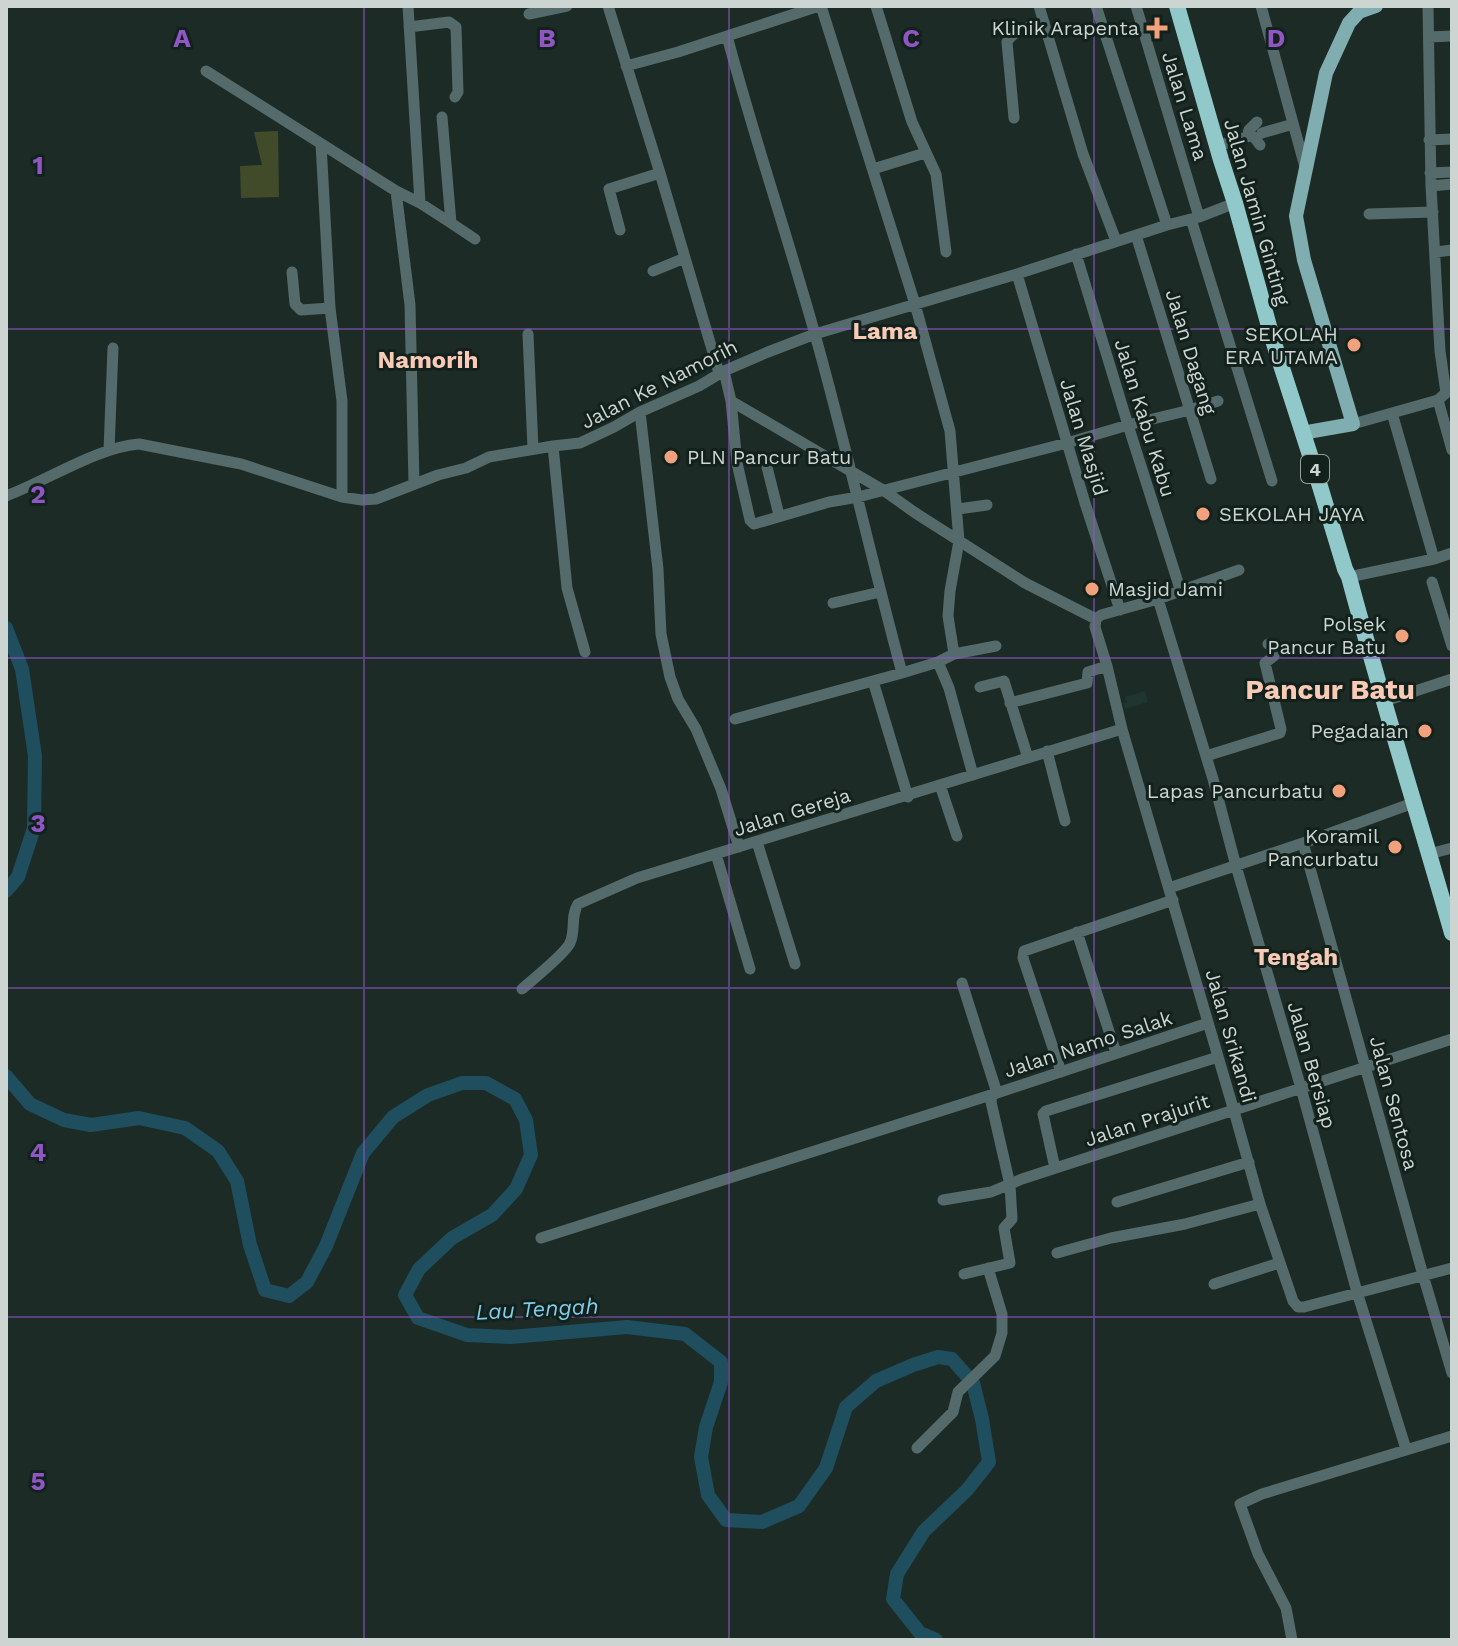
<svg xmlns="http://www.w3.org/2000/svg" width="1458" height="1646" font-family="'Work Sans',sans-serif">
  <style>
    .built { fill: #1f352f }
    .green { fill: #414b29 }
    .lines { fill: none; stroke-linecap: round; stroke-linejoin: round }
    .river { stroke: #1f4e5f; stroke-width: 14 }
    .minor { stroke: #556a6b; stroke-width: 11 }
    .major { stroke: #80adaf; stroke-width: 14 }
    .highway { stroke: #91c8ca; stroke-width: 16 }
    .grid { fill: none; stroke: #8f56c4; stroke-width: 2; stroke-opacity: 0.55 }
    .poi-dot { fill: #f1a17b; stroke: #13211d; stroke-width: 3 }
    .labels { text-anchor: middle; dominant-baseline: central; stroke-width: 6; stroke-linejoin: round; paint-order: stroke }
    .shield { fill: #13211d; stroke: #949f9c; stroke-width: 2 }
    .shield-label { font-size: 18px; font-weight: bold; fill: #ccd5d2 }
    .poi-label { font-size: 20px; fill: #ccd5d2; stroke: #13211d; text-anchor: end }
    .street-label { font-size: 20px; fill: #ccd5d2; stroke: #13211d }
    .water-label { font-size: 22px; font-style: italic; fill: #7fcdea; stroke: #13211d }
    .quarter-label { font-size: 24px; font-weight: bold; fill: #f9cbb6; stroke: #13211d }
    .district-label { font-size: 28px; font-weight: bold; fill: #f9cbb6; stroke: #13211d }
    .grid-label { font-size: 26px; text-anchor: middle; font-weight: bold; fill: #8f56c4; stroke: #13211d; stroke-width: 6; stroke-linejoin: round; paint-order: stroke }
  </style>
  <rect width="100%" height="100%" fill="#1d2b26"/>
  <path class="built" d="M 1145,691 L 1148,702 L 1125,709 L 1123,703 L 1127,702 L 1125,697 Z"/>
  <path class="green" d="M 278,131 L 279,197 L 241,198 L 240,166 L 262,165 L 254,132 Z"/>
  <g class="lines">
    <path class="river" d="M 6,628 L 22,669 L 35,756 L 34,828 L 18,877 L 6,891
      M 6,1076 L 30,1104 L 64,1120 L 91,1125 L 139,1118 L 185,1128 L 218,1151 L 237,1181 L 250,1245 L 265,1290 L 289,1296 L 307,1282 L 326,1246 L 363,1153 L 393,1117 L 428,1095 L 462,1083 L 486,1083 L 515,1099 L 526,1120 L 531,1155 L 516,1189 L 492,1215 L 452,1238 L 419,1269 L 405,1295 L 418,1318 L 467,1335 L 511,1337 L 627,1327 L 685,1334 L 721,1362 L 721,1382 L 706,1427 L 701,1457 L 708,1495 L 726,1520 L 762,1522 L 799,1506 L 826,1468 L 846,1407 L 876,1381 L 913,1365 L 938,1357 L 952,1359 L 973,1383 L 982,1419 L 989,1462 L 967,1490 L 924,1531 L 897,1574 L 893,1599 L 920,1633 L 936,1640"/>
    <path class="minor" d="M 408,6 L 420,203
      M 608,6 L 660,173 L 719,373
      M 821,6 L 915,304 L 950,431 L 959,541 L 950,591 L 948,616 L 954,654
      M 876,6 L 912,122 L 936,174 L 946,252
      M 1039,6 L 1083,154 L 1116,241
      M 1096,6 L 1167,225
      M 1136,6 L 1199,217
      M 1261,6 L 1305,167
      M 529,14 L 567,6
      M 409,27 L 449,22 L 456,27 L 458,92 L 455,97
      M 727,36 C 754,138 788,237 816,338 C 847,449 872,562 902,673
      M 1429,37 L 1452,36
      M 626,66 L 678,52 L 819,6
      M 206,71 L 396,191 L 420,203 L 451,223 L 442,117
      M 1014,118 L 1007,42 C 1014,29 1031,27 1044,22
      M 1262,133 L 1293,124
      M 1247,137 L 1249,130 L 1257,122
      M 1429,140 L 1452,139
      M 321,144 L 330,308 L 342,401 L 342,497
      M 1217,146 L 1250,136 L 1254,137 L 1260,145
      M 873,169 L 925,153
      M 1430,173 L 1452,172
      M 1431,186 L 1452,184
      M 396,191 L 410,305 L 414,484
      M 1369,214 L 1433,212
      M 1191,219 L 1272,481
      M 451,223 L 475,239
      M 620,230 L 609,189 L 660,173
      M 1136,235 L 1211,479
      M 1436,252 L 1452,250
      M 1076,254 L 1128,425 L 1181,592
      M 653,271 L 685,258
      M 292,272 L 295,304 L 301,310 L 330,308
      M 1017,274 L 1085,503 L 1120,610
      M 528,334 L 533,449
      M 724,371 L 731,401 L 737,463 L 750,520 L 754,524 L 829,502 L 858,497 L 1067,443 L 1128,425 L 1190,410 L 1218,401
      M 1438,400 L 1452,450
      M 731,401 L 883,490 L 914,512 L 1025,583 L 1096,619 L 1101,615 L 1158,599 L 1239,570
      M 640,412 L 658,569 L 661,634 L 670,677 L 678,699 L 696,729 L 721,789 L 739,847
      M 1392,413 L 1434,559
      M 1353,424 L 1438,400 L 1446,393 L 1440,351 L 1431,186 L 1428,6
      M 553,446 L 567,588 L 585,652
      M 109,450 L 113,348
      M 767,467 L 779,515
      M 6,496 C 46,481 98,447 139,444 L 241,464 L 342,497 L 362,500 L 376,499 L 438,475 L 466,468 L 489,457 L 553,446 L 580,443 L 614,427 L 640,412 L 699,386 L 724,371 L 768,352 L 815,334 L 1017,274 L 1167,225 L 1199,217 L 1235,203
      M 958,509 L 987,505
      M 1349,577 L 1434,559 L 1452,553
      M 1432,582 L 1452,646
      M 1158,599 L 1213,779 L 1236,866 L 1301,1088 L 1357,1292 L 1406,1449
      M 833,603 L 880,592
      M 1096,619 L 1095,627 L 1107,666 L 1122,729 L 1234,1111 L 1260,1204 L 1293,1301 L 1298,1307 L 1304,1307 L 1452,1268
      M 938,662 L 949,688 L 973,775
      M 873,681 L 908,797
      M 980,687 L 1004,681 L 1028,758
      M 1385,701 L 1452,679
      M 1010,703 L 1087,683 L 1088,672 L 1107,666
      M 735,719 L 902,673 L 938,662 L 954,654 L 996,646
      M 1047,751 L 1065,821
      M 1206,756 L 1280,733 L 1281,729 L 1265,663 L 1274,656 L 1275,648 L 1268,644
      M 940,785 L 957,836
      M 757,842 L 795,964
      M 1303,843 L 1423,1275 L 1452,1373
      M 716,854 L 750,969
      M 1429,854 L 1452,848
      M 1169,888 L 1309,841 L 1413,803
      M 1077,932 L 1116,1053
      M 962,983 L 997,1093
      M 522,989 C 533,979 564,955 570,943 C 576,930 570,917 578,904 L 637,878 L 1122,729
      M 1061,1072 L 1023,958 L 1024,951 L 1173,900
      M 1055,1168 L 1043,1114 L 1046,1111 L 1218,1057
      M 943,1200 L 991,1192 L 1022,1179 L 1452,1039
      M 1117,1202 L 1249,1162
      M 541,1238 L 997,1093 L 1208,1023
      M 1057,1253 L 1111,1238 L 1185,1224 L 1260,1204
      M 964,1274 L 1010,1263 L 1004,1228 L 1012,1219 L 1010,1185 L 991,1102 L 992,1096 L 996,1093
      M 1214,1284 L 1279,1263
      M 917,1448 L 953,1412 L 958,1392 L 995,1356 L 1002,1333 L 1002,1314 L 988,1268
      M 1292,1640 L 1286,1608 L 1258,1554 L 1240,1504 L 1262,1494 L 1452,1436"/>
    <path class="major" d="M 1302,433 L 1353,424 L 1304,260 L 1296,216 L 1326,73 L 1349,23 L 1359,12 L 1376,6"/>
    <path class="highway" d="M 1177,6 L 1221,160 L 1235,203 L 1272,337 L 1319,483 L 1345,569 L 1349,577 C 1381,697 1418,814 1452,933"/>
  </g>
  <path class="grid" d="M 364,6 L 364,1640M 729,6 L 729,1640M 1094,6 L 1094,1640M 6,329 L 1452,329M 6,658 L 1452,658M 6,988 L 1452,988M 6,1317 L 1452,1317"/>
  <g class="poi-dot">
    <path d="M1153 16h8v8h8v8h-8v8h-8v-8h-8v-8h8z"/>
    <circle cx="1354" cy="345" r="8"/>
    <circle cx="671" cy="457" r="8"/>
    <circle cx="1203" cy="514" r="8"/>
    <circle cx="1092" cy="589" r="8"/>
    <circle cx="1402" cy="636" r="8"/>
    <circle cx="1425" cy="731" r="8"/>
    <circle cx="1339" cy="791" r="8"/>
    <circle cx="1395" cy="847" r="8"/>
  </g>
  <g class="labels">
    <rect class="shield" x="1301" y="455" width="28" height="28" rx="6"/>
    <g class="shield-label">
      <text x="1315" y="469">4</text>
    </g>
    <g class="poi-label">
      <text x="1139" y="28">Klinik Arapenta</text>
      <text x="1338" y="334">SEKOLAH<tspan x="1338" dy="23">ERA UTAMA</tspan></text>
      <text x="687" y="457" text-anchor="start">PLN Pancur Batu</text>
      <text x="1219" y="514" text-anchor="start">SEKOLAH JAYA</text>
      <text x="1108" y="589" text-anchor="start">Masjid Jami</text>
      <text x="1386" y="624">Polsek<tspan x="1386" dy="23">Pancur Batu</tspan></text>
      <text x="1409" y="731">Pegadaian</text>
      <text x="1323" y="791">Lapas Pancurbatu</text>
      <text x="1379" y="836">Koramil<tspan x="1379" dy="23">Pancurbatu</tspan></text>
    </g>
    <g class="street-label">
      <text transform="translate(1185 106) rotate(73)">Jalan Lama</text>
      <text transform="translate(1257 212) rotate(74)">Jalan Jamin Ginting</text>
      <text transform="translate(1191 352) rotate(73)">Jalan Dagang</text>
      <text transform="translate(659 384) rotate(-27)">Jalan Ke Namorih</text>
      <text transform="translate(1145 418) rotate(73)">Jalan Kabu Kabu</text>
      <text transform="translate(1084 437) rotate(73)">Jalan Masjid</text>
      <text transform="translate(792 812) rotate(-17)">Jalan Gereja</text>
      <text transform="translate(1231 1036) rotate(74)">Jalan Srikandi</text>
      <text transform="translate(1088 1044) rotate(-18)">Jalan Namo Salak</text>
      <text transform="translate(1312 1065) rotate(74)">Jalan Bersiap</text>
      <text transform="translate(1394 1103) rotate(75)">Jalan Sentosa</text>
      <text transform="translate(1147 1120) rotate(-18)">Jalan Prajurit</text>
    </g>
    <g class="water-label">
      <text transform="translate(537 1309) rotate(-3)">Lau Tengah</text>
    </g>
    <g class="quarter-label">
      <text x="885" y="331">Lama</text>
      <text x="428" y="360">Namorih</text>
      <text x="1296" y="957">Tengah</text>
    </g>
    <g class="district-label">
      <text x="1330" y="689">Pancur Batu</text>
    </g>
  </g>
  <g class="grid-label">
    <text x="182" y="47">A</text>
    <text x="547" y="47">B</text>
    <text x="911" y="47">C</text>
    <text x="1276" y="47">D</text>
    <text x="38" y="174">1</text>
    <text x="38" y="503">2</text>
    <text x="38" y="832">3</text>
    <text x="38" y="1161">4</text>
    <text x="38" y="1490">5</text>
  </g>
  <rect width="1458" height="1646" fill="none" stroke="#ccd5d2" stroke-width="16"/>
</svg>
